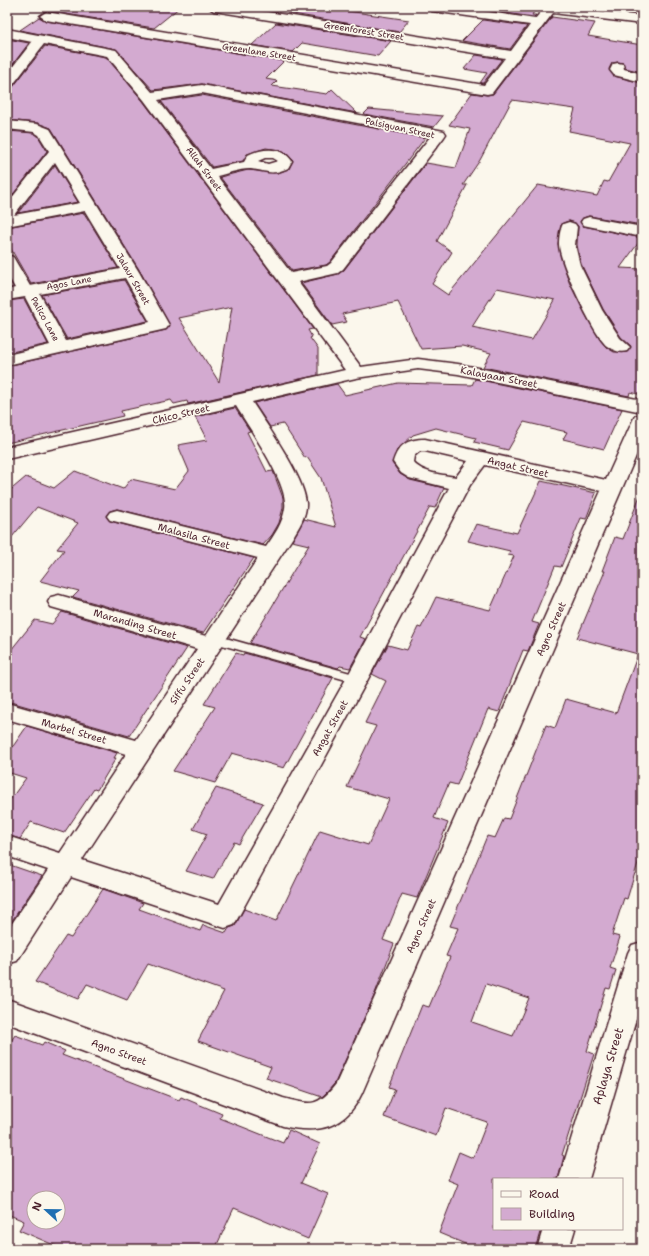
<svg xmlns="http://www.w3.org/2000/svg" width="649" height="1256" font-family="'Shantell Sans',sans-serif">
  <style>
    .building { fill: #d3aad0; stroke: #4a1f2b; fill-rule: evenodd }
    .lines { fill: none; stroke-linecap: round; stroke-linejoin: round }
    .service-casing { stroke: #4a1f2b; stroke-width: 3 }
    .minor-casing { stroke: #4a1f2b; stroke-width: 3 }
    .service { fill: #fbf7ec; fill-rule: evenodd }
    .minor { fill: #fbf7ec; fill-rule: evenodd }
    .labels { text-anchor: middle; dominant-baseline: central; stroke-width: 3.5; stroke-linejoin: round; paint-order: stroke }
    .far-street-label { font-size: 9px; fill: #4a1f2b; stroke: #fbf7ec }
    .street-label { font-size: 10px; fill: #4a1f2b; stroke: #fbf7ec }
    .near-street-label { font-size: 12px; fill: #4a1f2b; stroke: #fbf7ec }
  </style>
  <rect width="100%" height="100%" fill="#fbf7ec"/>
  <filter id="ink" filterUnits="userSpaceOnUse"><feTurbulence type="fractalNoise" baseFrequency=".025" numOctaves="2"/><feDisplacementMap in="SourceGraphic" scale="8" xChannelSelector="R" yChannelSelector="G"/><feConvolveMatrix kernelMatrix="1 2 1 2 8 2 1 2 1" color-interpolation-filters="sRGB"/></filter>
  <g filter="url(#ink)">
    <path class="building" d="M 52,7 L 180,7 L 154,28 L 47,11 Z
      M 294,7 L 320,7 L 409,20 L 399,32 L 287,13 Z
      M 501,7 L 537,7 L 532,15 L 536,15 L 534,17 L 498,12 Z
      M 39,17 L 46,21 L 284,61 L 266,79 L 277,81 L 272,86 L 327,94 L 332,89 L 357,113 L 202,84 L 153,90 L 116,49 L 20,30 Z
      M 552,17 L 595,23 L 588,36 L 642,45 L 642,72 L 625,68 L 623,63 L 618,62 L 612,63 L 609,69 L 614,76 L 642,83 L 642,225 L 589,216 L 583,218 L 580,221 L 583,226 L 642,238 L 620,268 L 642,269 L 642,395 L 630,392 L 629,396 L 483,367 L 491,353 L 462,346 L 421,349 L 398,302 L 342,314 L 347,322 L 332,325 L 301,283 L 338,274 L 344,270 L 426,163 L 456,168 L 470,129 L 449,125 L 472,93 L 487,95 L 493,94 ZM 512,100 L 575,109 L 569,131 L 630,143 L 608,182 L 604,181 L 597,196 L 538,185 L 448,295 L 432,284 L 452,252 L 437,241 L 467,185 L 463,185 L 480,160 ZM 569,221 L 575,223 L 578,226 L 577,245 L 581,264 L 603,309 L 621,337 L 631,346 L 627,352 L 614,352 L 606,347 L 600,340 L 585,314 L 569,282 L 558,244 L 561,225 L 563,223 ZM 497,288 L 555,300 L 532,340 L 472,327 Z
      M 483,20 L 527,26 L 510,49 L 462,41 Z
      M 276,23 L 391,41 L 378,56 L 302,43 L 293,52 L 252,45 Z
      M 7,39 L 29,43 L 7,72 Z
      M 45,46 L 106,57 L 143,101 L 313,329 L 308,330 L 312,337 L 310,338 L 318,349 L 318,375 L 188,404 L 187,401 L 174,404 L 171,400 L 121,411 L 123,416 L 7,443 L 7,366 L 166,330 L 170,326 L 140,271 L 51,128 L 37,123 L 7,120 L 7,88 L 13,87 ZM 232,307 L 219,382 L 179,318 Z
      M 476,55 L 502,59 L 483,83 L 480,83 L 487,73 L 464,69 Z
      M 202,95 L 425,138 L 330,262 L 326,265 L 292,271 L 220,177 L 248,170 L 278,173 L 289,169 L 293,160 L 284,151 L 266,148 L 247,154 L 243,161 L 212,167 L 161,101 Z
      M 369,109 L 443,116 L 434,127 L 364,114 Z
      M 7,131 L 34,133 L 38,136 L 47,151 L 7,202 Z
      M 55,165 L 78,202 L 18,213 Z
      M 84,213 L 118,268 L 31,284 L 7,242 L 7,227 Z
      M 124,280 L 148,321 L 67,339 L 42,295 Z
      M 24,299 L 48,344 L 7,353 L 7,301 Z
      M 475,379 L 622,409 L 604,449 L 563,439 L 567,432 L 524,422 L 508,450 L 474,442 L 476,438 L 436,428 L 413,435 L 397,450 L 392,463 L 400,474 L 410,480 L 444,488 L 435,508 L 430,507 L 360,637 L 366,639 L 350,668 L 340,666 L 338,668 L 250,643 L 309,545 L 292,541 L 304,519 L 336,527 L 321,478 L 307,457 L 305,458 L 283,424 L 270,427 L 254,403 L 337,384 L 345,395 L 398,383 L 472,385 Z
      M 235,408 L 250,431 L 247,432 L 267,472 L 273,471 L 283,498 L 283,508 L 279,523 L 272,535 L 263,545 L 117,509 L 110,511 L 106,516 L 110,521 L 254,558 L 203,633 L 73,597 L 79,591 L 40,581 L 64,550 L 57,549 L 78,523 L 37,507 L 7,543 L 7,493 L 26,477 L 54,488 L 75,471 L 123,489 L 131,479 L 175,489 L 189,471 L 178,445 L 207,440 L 195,417 Z
      M 541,481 L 596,493 L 586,519 L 581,518 L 561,567 L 555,566 L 532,622 L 539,624 L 528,651 L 523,650 L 499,712 L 488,709 L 457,785 L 449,783 L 434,818 L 448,823 L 417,898 L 402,894 L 383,940 L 394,944 L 374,996 L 335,1083 L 328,1091 L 322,1097 L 266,1078 L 271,1067 L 198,1041 L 224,991 L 148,964 L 127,1000 L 87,984 L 78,999 L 35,982 L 66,936 L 71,938 L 103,889 L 143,903 L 139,909 L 200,931 L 203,925 L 226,933 L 229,928 L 235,926 L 244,909 L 276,921 L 320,830 L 368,845 L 389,799 L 347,787 L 376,726 L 365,723 L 386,681 L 372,674 L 388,645 L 407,650 L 418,627 L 421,628 L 436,597 L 490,610 L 514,556 L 508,555 L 510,551 L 468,541 L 476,524 L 517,533 Z
      M 641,493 L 642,850 L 627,899 L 624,898 L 612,935 L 620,937 L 610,968 L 616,970 L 610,989 L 606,988 L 587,1051 L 594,1054 L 562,1155 L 564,1156 L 558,1179 L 494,1179 L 494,1229 L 541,1229 L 535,1249 L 477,1249 L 439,1233 L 458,1184 L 448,1180 L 459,1152 L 473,1158 L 487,1122 L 446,1108 L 436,1136 L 384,1117 L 395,1089 L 389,1087 L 422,1005 L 429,1007 L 450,957 L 446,956 L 458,928 L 450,926 L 487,836 L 495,838 L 504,818 L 509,819 L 546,725 L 555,728 L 566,699 L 616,713 L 638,654 L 577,638 L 605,571 L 602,571 L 615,537 L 623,539 ZM 486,984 L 529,998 L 513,1036 L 472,1022 Z
      M 62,612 L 187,648 L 129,736 L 7,701 L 7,655 L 35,620 L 52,624 Z
      M 236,653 L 243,655 L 244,653 L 333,678 L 284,768 L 232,753 L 215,783 L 173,771 L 215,707 L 204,704 Z
      M 27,726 L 117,753 L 114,758 L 116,758 L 97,790 L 94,789 L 64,833 L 31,822 L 20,839 L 7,835 L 7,804 L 26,778 L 7,772 L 7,755 Z
      M 216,788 L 263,803 L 239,844 L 234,842 L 213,879 L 186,871 L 207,834 L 193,829 Z
      M 7,864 L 42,876 L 7,928 Z
      M 15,1035 L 42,1045 L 44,1042 L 65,1051 L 62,1055 L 179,1100 L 181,1097 L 222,1114 L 220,1118 L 283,1143 L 289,1130 L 320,1144 L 301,1183 L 328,1194 L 308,1239 L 234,1208 L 215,1249 L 63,1249 L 19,1230 L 24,1221 L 7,1214 L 7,1047 ZM 34,1198 L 58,1198 L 58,1222 L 34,1222 Z"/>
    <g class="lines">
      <g class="service-casing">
        <path id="service" d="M 215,635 L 361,676 L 363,679 L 361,682 L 357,683 L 211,642 L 209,639 L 211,636 Z"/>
      </g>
      <g class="minor-casing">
        <path id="minor" d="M 208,7 L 237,7 L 511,51 L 530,25 L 432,11 L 426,7 L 457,7 L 535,19 L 545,7 L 564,7 L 642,16 L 642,24 L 553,13 L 492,93 L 487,94 L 46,20 L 40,16 L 46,12 L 484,85 L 505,58 L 214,11 Z
          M 7,29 L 116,50 L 152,92 L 202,85 L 444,131 L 446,134 L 444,137 L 343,269 L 338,273 L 298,282 L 361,367 L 418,359 L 458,364 L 642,400 L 642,412 L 458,374 L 418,369 L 356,378 L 252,402 C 267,426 304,476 306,503 C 307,515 299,527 293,537 L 82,860 L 219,904 L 346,679 L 449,488 L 409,478 L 401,473 L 393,462 C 398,445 408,439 425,439 L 606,480 L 633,420 L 635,416 L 642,414 L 642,442 L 362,1093 C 345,1129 318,1134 283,1126 L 7,1023 L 7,999 L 283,1098 C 311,1105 317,1108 336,1084 L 601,491 L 485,465 L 470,485 L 368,679 L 234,925 L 225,928 L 71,877 L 17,961 L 7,964 L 7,931 L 48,870 L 7,856 L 7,836 L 60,853 L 126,754 L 7,719 L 7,703 L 136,740 L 197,649 L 51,607 L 48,602 L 51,597 L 59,595 L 206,636 L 258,558 L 110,520 L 107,516 L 110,512 L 117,510 L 266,547 C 274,535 283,523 285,508 C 289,484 249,428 236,406 L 7,459 L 7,447 L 345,370 L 144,100 L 107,56 L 44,44 L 12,86 L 7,87 L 7,74 L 32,42 L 7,37 ZM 202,93 L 430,137 L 331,263 L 327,266 L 291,273 L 217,176 C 225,174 243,168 251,169 C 268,171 271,176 288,168 L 292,161 C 282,146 263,148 248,155 L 244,162 L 211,169 L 158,100 ZM 265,158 L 273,158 L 278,161 L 268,164 L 258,161 ZM 420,451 L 425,451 L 468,461 L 456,477 C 442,475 422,473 413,462 L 414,456 Z
          M 618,63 L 623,64 L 624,69 L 642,74 L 642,82 L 614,75 L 610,70 L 613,64 Z
          M 7,121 L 37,124 L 50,129 L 139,272 L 169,325 L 166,329 L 7,365 L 7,355 L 50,345 L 25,297 L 7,300 L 7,290 L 15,288 L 7,274 L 7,255 L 13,257 L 30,286 L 120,269 L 85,211 L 7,226 L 7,204 L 49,151 L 39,135 L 34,132 L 7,129 ZM 55,162 L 80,203 L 14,215 ZM 125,278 L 150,322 L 66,341 L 40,294 Z
          M 589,217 L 642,227 L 642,237 L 583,225 L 581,222 L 583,219 Z
          M 569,222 L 575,224 L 577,227 L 575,245 L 580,265 L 602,310 L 620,338 L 630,347 L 627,351 C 620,353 614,351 607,346 C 594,335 559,262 559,244 C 559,238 560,229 563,224 Z
          M 642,942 L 642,999 L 589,1179 L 559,1179 L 628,953 L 632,945 Z
          M 543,1229 L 575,1229 L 569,1249 L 537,1249 Z"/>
      </g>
      <use href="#service" class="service"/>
      <use href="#minor" class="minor"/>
    </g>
  </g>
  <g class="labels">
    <g class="far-street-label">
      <text transform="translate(364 31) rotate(9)">Greenforest Street</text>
      <text transform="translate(259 52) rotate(9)">Greenlane Street</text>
      <text transform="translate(400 128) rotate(12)">Palsiguan Street</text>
      <text transform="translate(204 169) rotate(53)">Allah Street</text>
      <text transform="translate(133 279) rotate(60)">Jalaur Street</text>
      <text transform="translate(69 283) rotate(-11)">Agos Lane</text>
      <text transform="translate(45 319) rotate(61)">Palico Lane</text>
    </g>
    <g class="street-label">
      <text transform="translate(499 377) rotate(11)">Kalayaan Street</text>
      <text transform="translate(181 414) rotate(-13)">Chico Street</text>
      <text transform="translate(518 467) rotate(13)">Angat Street</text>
      <text transform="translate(194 536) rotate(15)">Malasila Street</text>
      <text transform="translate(135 624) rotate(16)">Maranding Street</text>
      <text transform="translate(551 629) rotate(-66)">Agno Street</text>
      <text transform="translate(187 681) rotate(-56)">Siffu Street</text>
      <text transform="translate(330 728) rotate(-61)">Angat Street</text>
      <text transform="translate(74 731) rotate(16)">Marbel Street</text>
      <text transform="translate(421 926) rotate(-66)">Agno Street</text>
      <text transform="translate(119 1052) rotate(20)">Agno Street</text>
    </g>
    <g class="near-street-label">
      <text transform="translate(608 1066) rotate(-73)">Aplaya Street</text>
    </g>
  </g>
  <rect width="649" height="1256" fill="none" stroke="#fbf7ec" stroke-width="24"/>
  <rect x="12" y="12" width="625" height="1232" fill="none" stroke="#4a1f2b" stroke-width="1.5" filter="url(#ink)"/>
  <rect x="493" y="1178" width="130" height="52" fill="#fbf7ec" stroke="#b4a19f"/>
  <rect x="501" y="1191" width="20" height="6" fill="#fbf7ec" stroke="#b4a19f"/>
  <text x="529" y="1198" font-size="12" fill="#4a1f2b">Road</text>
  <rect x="501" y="1208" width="20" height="12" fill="#d3aad0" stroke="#b4a19f"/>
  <text x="529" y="1218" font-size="12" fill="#4a1f2b">Building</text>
  <g transform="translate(46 1210) rotate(292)"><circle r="19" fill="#fbf7ec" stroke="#b4a19f"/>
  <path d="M0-3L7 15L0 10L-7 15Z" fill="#1f6fb2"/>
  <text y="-6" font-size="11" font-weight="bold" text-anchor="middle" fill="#4a1f2b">N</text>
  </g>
</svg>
